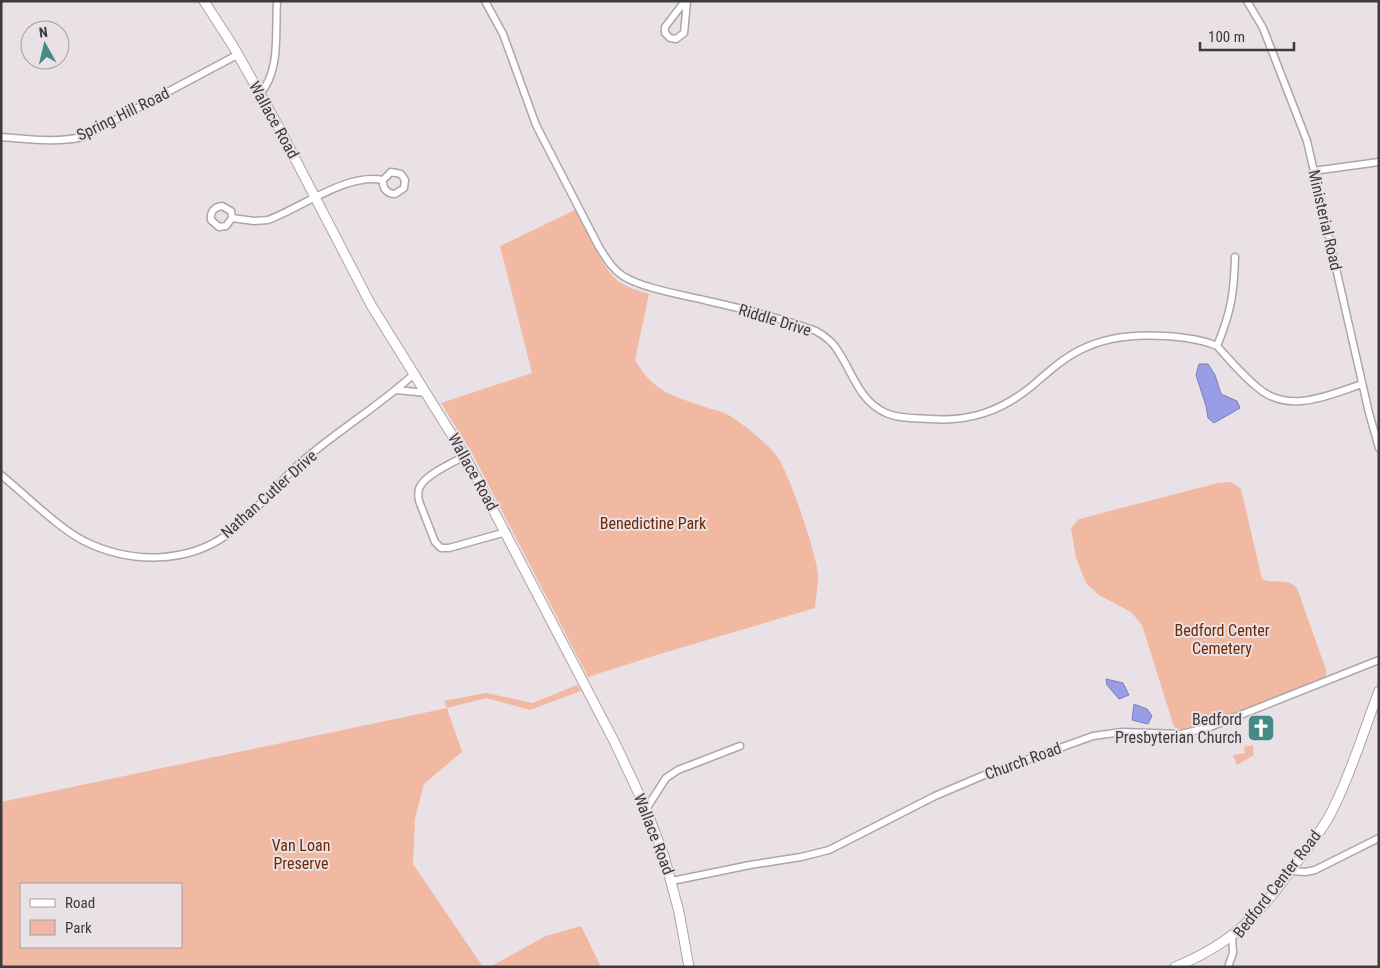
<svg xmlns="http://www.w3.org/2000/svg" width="1380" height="968" font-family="'Roboto Condensed',sans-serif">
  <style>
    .green { fill: #f2b9a2; fill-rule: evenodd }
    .water { fill: #999ce6; stroke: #7d7fb3 }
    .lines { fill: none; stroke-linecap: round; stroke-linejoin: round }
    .street-casing { stroke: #ada5a9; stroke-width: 9 }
    .secondary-casing { stroke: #ada5a9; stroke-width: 11 }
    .street { stroke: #fff; stroke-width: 6 }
    .secondary { stroke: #fff; stroke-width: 9 }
    .labels { text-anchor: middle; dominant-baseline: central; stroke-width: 4; stroke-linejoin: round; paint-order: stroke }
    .street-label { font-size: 16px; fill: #3d3a3c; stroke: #e9e1e5 }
    .park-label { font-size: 16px; fill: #6f2803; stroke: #e9e1e5 }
    .poi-label { font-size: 16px; fill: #3d3a3c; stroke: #e9e1e5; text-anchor: end }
  </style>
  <rect width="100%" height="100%" fill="#e9e1e5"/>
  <path class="green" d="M 577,209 C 587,230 599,264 617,280 C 626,287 638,291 649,294 L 635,360 C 654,393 674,396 708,408 C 715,410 724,412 730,416 C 742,423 768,444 776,455 C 789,471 816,553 818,574 C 818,585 816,597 815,608 L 660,654 L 588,677 L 473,455 L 441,403 L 532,373 L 500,246 Z
    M 1231,482 L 1241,489 L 1262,579 C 1274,585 1287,577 1297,588 L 1326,670 L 1326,676 L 1205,725 C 1194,728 1184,732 1174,727 L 1142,625 L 1131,612 L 1099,595 L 1086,583 L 1076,558 L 1071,528 L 1079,519 L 1218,483 Z
    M 577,685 L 581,691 L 530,710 L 486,698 L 447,708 L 462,752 L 424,784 L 415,819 L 413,864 L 483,967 L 1,967 L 1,802 L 447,708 L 444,701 L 486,693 L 533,703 ZM 181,884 L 181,947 L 21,947 L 21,884 Z
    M 1253,745 L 1254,755 L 1237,765 L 1233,755 L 1245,753 L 1244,747 Z
    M 581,926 L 601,967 L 490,967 L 546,936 Z"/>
  <path class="water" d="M 1199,364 L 1208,364 L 1215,375 L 1221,394 L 1237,401 L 1240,408 L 1214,423 L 1208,418 L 1206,406 L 1196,375 Z
    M 1106,679 L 1123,683 L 1129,695 L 1119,699 L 1107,685 Z
    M 1134,704 L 1147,709 L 1152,716 L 1148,724 L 1132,720 Z"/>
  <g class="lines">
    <g class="street-casing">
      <path id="street" d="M 485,1 L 503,34 L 536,125 L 599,247 C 606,258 612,269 623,276 C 644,289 684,295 708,301 C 744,309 781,318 816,331 C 825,336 833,342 838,351 C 853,373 859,401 886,413 C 899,419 916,418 930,419 C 970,422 1001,411 1032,386 C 1047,373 1062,359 1080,350 C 1107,336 1136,334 1165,336 C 1182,337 1201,339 1217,346 C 1230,360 1242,375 1257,387 C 1288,415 1329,395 1362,384
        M 685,1 L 665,27 L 665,33 L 670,38 L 676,39 L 684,33 L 687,1
        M 1247,1 L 1263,28 L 1307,141 L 1369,413 L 1379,448
        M 260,94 C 281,70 275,32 277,1
        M 1,137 C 29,139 56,143 83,137 L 237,55
        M 1313,171 L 1379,162
        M 232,218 L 226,226 L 219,227 L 211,220 C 210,212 214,207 222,206 L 231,211 L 232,218 L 254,221 L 268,220 C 303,207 346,173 383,180 L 391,172 L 401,174 L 405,180 L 404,188 L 395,194 C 387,194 382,188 383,180
        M 1217,346 C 1231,312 1234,294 1235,257
        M 396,390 L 427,393
        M 465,456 C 454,462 427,474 421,485 C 417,490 418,496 419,501 L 435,542 L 441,548 L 449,548 L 506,532
        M 1,475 C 26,495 57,527 84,541 C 130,564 187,564 228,534 C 254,514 274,487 298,465 C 335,432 378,407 414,374
        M 646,809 L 666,778 L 678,770 L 740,746
        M 1291,871 L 1305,872 L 1315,870 L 1379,838
        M 672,881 L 750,865 L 801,857 L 829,850 L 935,796 L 982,776 L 1093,736 L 1122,732 L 1181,734 L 1210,727 L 1379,660
        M 1228,967 L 1233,953 L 1232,936"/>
    </g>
    <g class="secondary-casing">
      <path id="secondary" d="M 204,1 L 233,46 L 277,124 L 371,305 L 465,456 L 615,743 L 646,809 L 664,856 L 679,912 L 689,967
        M 1175,967 C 1236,942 1259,914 1297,862 C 1310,845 1324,828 1333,809 C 1352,771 1364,730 1379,691"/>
    </g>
    <use href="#street" class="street"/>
    <use href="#secondary" class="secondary"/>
  </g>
  <defs>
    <g id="church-square" transform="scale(1.4375)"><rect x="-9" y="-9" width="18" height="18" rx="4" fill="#448b88" stroke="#e9e1e5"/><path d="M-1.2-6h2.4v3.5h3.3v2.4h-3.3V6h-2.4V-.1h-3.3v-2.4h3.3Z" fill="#fff"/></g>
  </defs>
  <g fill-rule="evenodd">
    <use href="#church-square" x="1261" y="728"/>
  </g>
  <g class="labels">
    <g class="street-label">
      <text transform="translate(123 114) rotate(-26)">Spring Hill Road</text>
      <text transform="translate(274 120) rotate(61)">Wallace Road</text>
      <text transform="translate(1325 220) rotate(77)">Ministerial Road</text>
      <text transform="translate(775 320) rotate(17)">Riddle Drive</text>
      <text transform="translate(473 472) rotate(61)">Wallace Road</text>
      <text transform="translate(269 494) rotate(-42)">Nathan Cutler Drive</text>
      <text transform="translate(1023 761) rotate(-20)">Church Road</text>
      <text transform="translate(654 834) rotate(69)">Wallace Road</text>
      <text transform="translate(1277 884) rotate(-52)">Bedford Center Road</text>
    </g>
    <g class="park-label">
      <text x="653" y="523">Benedictine Park</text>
      <text x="1222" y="630">Bedford Center<tspan x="1222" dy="18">Cemetery</tspan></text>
      <text x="301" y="845">Van Loan<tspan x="301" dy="18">Preserve</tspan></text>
    </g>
    <g class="poi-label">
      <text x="1242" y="719">Bedford<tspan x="1242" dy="18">Presbyterian Church</tspan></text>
    </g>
  </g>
  <rect width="1380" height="968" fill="none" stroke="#3d3a3c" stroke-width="5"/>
  <rect x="20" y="883" width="162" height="65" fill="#e9e1e5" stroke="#a49ea1"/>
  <rect x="30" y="899" width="25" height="8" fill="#ffffff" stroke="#a49ea1"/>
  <text x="65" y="908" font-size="15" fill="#3d3a3c">Road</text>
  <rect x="30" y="920" width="25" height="15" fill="#f2b9a2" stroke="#a49ea1"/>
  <text x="65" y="933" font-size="15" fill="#3d3a3c">Park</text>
  <g transform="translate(45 45) rotate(352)"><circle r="24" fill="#e9e1e5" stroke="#a49ea1"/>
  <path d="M0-4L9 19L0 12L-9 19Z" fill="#448b88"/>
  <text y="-8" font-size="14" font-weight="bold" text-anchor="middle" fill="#3d3a3c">N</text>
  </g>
  <path d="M1200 42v8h94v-8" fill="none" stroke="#3d3a3c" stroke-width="2.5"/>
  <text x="1208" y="42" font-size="15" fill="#3d3a3c" stroke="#e9e1e5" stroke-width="4" paint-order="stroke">100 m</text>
</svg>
